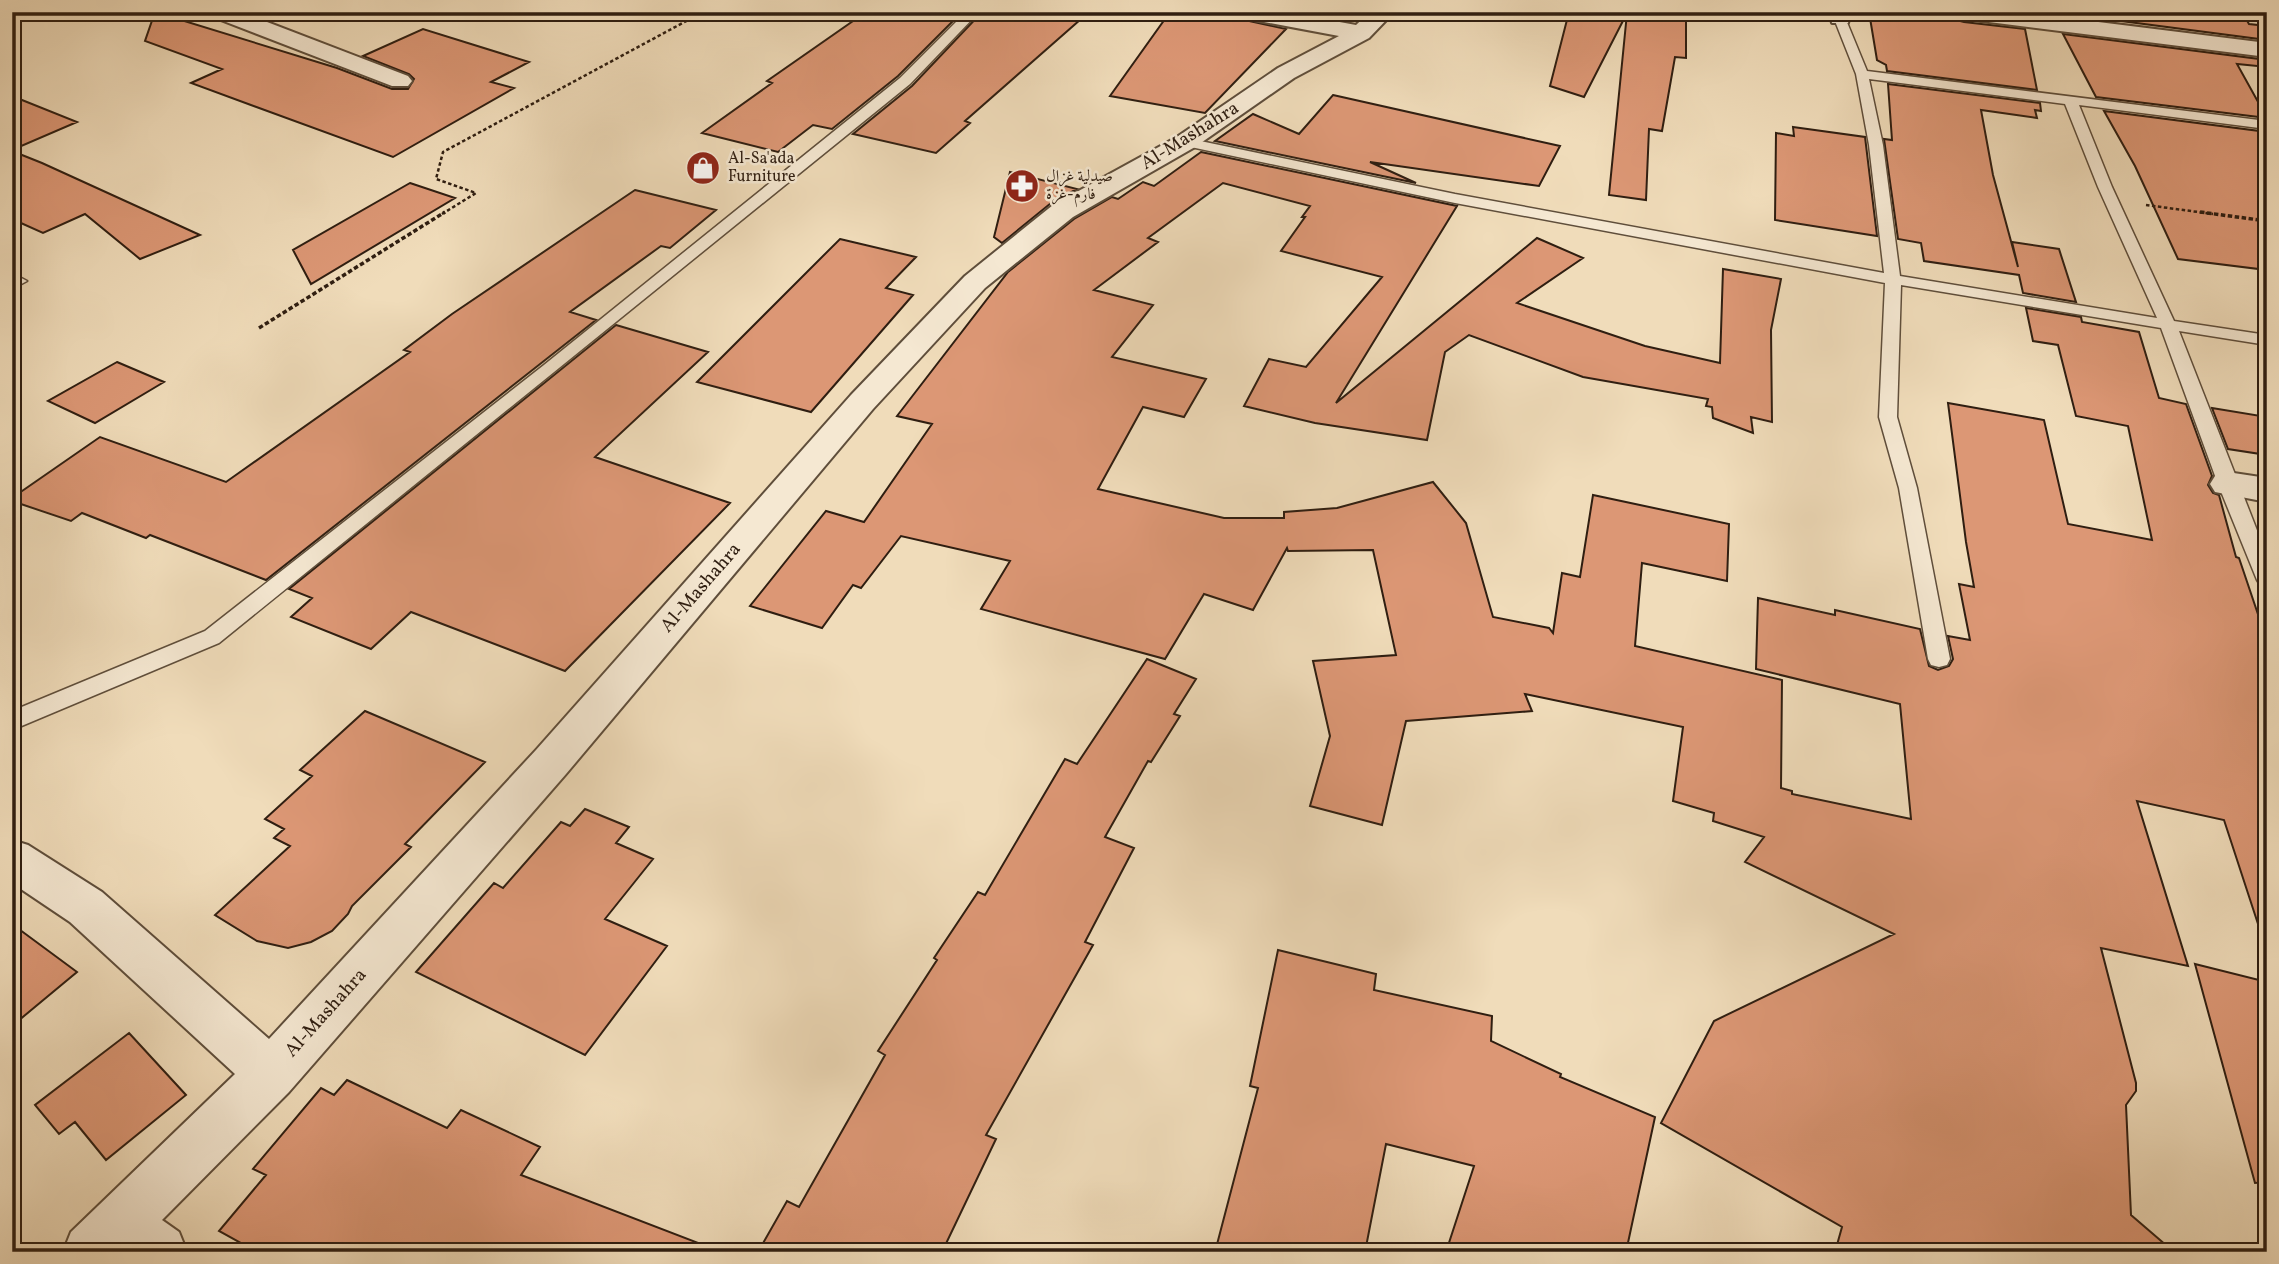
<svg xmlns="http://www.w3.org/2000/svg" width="2279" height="1264" font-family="Vollkorn,Amiri,serif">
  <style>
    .building { fill: #dc9775; stroke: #2f1e11; stroke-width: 2 }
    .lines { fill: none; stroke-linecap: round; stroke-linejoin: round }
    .lane-casing { stroke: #5f4e3b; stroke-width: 3 }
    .street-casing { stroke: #5f4e3b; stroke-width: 4 }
    .path-far1 { stroke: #2f1e11; stroke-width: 2.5; stroke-dasharray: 3.5 2.5; stroke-linecap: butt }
    .path { stroke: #2f1e11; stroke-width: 3.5; stroke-dasharray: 4.5 2.5; stroke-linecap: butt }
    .lane { fill: #f5e8d2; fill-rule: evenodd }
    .street { fill: #f5e8d2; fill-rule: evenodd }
    .labels { text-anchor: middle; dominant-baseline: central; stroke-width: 5; stroke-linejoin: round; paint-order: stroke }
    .far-poi-label { font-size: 16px; fill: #2f1e11; stroke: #f5e8d2; text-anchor: start }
    .street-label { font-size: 19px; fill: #2f1e11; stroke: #f5e8d2 }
  </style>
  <rect width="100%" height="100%" fill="#f0dcba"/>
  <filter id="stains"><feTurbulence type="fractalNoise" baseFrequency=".00286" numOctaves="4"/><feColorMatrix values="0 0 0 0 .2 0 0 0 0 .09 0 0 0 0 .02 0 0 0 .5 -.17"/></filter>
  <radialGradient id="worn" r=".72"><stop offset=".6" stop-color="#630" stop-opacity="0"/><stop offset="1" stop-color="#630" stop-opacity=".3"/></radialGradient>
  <path class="building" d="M 155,12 L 337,68 L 392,89 L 408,89 L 414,79 L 409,74 L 363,56 L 423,29 L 529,62 L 491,82 L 514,88 L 393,157 L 191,83 L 222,69 L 145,41 Z
    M 866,12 L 962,12 L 898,76 L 832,129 L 813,125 L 778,152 L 702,133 L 772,83 L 767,81 Z
    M 982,12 L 1089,12 L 965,121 L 970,123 L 936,153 L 853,134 L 912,86 Z
    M 1170,12 L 1208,12 L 1286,29 L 1205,113 L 1110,96 Z
    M 1569,12 L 1686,12 L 1686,58 L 1675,57 L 1662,131 L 1649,129 L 1646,200 L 1609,195 L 1627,13 L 1584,97 L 1550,86 Z
    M 1869,12 L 1952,12 L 1956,20 L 1964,22 L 2025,29 L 2037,90 L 1887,71 L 1886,65 L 1877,60 Z
    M 2052,12 L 2242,12 L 2249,24 L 2267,26 L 2267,40 Z
    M 2063,34 L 2267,60 L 2267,67 L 2237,64 L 2267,118 L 2096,97 Z
    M 1888,84 L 2040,103 L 2041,111 L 2035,110 L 2037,118 L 1981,110 L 1993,175 L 2018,267 L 2012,242 L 2059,249 L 2076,302 L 2023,293 L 2019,275 L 1924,261 L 1921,243 L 1898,239 L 1884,139 L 1892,140 Z
    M 1333,95 L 1560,146 L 1539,186 L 1370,162 L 1416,183 L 1215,141 L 1253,114 L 1299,134 Z
    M 12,96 L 77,122 L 12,150 Z
    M 2104,111 L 2267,132 L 2267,270 L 2178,259 L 2135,166 Z
    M 1793,127 L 1865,137 L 1877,236 L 1775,220 L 1776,133 L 1794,136 Z
    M 12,151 L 42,163 L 200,235 L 140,259 L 85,214 L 43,233 L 12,219 Z
    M 1201,152 L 1457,206 L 1336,403 L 1537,238 L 1583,258 L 1517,303 L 1645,346 L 1720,363 L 1723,269 L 1781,279 L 1771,330 L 1772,422 L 1751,417 L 1753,433 L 1713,418 L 1712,407 L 1706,406 L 1708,399 L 1583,377 L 1469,335 L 1445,352 L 1427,440 L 1315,423 L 1244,406 L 1269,359 L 1306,367 L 1382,277 L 1281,251 L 1305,217 L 1302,217 L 1310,206 L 1223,183 L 1148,238 L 1158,242 L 1094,290 L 1153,305 L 1112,357 L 1206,379 L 1184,417 L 1143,407 L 1098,489 L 1224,518 L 1284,518 L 1284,512 L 1337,508 L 1433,482 L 1466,523 L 1493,617 L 1549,628 L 1553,633 L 1562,573 L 1580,577 L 1593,495 L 1729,524 L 1727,581 L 1642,563 L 1635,646 L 1782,680 L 1781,788 L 1792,791 L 1792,794 L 1911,819 L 1900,704 L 1756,669 L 1758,598 L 1835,615 L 1835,610 L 1920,629 L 1929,666 L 1938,670 L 1949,666 L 1953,659 L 1948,636 L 1970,640 L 1959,584 L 1974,587 L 1966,542 L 1948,403 L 2044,420 L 2068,524 L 2152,540 L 2128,426 L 2076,416 L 2058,345 L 2033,341 L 2026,308 L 2081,317 L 2082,322 L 2139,332 L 2159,398 L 2186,404 L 2212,476 L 2208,485 L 2213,493 L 2219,495 L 2236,557 L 2239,558 L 2267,641 L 2267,926 L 2259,927 L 2224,820 L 2137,801 L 2188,966 L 2101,948 L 2136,1083 L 2136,1091 L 2126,1105 L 2131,1215 L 2174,1252 L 1835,1252 L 1842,1227 L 1661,1123 L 1714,1021 L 1894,934 L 1745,862 L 1764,837 L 1713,821 L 1714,813 L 1673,801 L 1683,727 L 1525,694 L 1532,711 L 1406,721 L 1382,825 L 1310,806 L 1330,736 L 1313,661 L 1396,655 L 1373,550 L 1288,551 L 1287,548 L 1253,610 L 1204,594 L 1165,659 L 981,609 L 1010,561 L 901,536 L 861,588 L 853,585 L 822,628 L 750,606 L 826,511 L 864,522 L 932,424 L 897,416 L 1008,272 L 1074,219 L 1112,197 L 1118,199 L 1143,182 L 1154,186 Z
    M 1010,172 L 1077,189 L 1051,203 L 1002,243 L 994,237 Z
    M 410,183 L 455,198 L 311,284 L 293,250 Z
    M 635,190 L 716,210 L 670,248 L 661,246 L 570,312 L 596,320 L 266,580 L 150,535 L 146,538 L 82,513 L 71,521 L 12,501 L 12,498 L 100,437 L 226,482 L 410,352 L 404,350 L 452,314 Z
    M 840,239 L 916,257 L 886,288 L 913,295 L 811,412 L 697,382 Z
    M 616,325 L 708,352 L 595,457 L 730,503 L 565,671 L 411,612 L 371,649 L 291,617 L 312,598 L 289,589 Z
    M 117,362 L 164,382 L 95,423 L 48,401 Z
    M 2212,408 L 2267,417 L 2267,455 L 2228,449 Z
    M 1147,659 L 1196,679 L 1174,714 L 1180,716 L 1151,762 L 1148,761 L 1105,837 L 1134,848 L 1085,942 L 1093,945 L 986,1135 L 996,1139 L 942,1252 L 758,1252 L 787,1201 L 799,1207 L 885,1055 L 878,1051 L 937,960 L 934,958 L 978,892 L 985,895 L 1065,759 L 1077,764 Z
    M 365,711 L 485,762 L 405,844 L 411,847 L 352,906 L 348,914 L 332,931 L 311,942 L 288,948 L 257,941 L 215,915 L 290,846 L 274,838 L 284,829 L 265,819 L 312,776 L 300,770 Z
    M 585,809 L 629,827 L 616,843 L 653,859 L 605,919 L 667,946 L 585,1055 L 416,972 L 494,883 L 503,888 L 561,822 L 570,826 Z
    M 12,924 L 77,972 L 12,1026 Z
    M 1278,950 L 1376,974 L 1374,990 L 1492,1016 L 1491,1041 L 1561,1074 L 1560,1077 L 1655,1117 L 1626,1252 L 1446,1252 L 1474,1166 L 1386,1144 L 1365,1252 L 1215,1252 L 1258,1088 L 1250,1086 Z
    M 2195,964 L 2267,982 L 2267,1182 L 2255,1183 Z
    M 129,1033 L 186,1095 L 106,1160 L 75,1122 L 59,1134 L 35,1105 Z
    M 347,1080 L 447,1128 L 461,1110 L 540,1147 L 521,1175 L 714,1249 L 713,1252 L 257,1252 L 219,1231 L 266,1175 L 253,1169 L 321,1088 L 334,1095 Z"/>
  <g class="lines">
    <g class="lane-casing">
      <path id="lane" d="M 966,12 L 979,12 L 910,84 L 219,643 L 12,730 L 12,711 L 205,631 L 544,365 L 900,78 Z
        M 1786,12 L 1844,15 L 1867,71 L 2267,121 L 2267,129 L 2079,105 L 2112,187 L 2174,321 L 2267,335 L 2267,345 L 2179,331 L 2267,556 L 2267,587 L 2260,585 L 2257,580 L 2218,484 L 2161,328 L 1901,285 L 1897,417 L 1917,488 L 1950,659 L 1947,665 L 1939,667 L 1931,665 L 1928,659 L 1899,488 L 1879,417 L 1885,283 L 1455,203 L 1186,146 L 1179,142 L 1186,138 L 1455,194 L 1884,273 L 1869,145 L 1856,74 L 1835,21 L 1792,16 ZM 1869,79 L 2065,104 L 2098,187 L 2157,318 L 1900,276 L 1883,145 Z
        M 12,273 L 27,281 L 12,289 Z"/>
    </g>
    <g class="street-casing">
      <path id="street" d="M 210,12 L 241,12 L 408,76 L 412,81 L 408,86 L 392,86 L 213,17 Z
        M 1237,12 L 1285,12 L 1356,25 L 1370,12 L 1394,12 L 1369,38 L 1294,78 L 1195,147 L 1073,217 L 985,288 L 873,409 L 566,774 L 289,1092 L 162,1220 L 179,1232 L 187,1252 L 63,1252 L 71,1232 L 235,1074 L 70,922 L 12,883 L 12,840 L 28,845 L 102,892 L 269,1039 L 536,750 L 851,395 L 965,276 L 1053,205 L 1177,137 L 1278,68 L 1339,36 L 1248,19 L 1240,17 Z
        M 1829,12 L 1851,12 L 1848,23 L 1832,23 Z
        M 1954,12 L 2019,12 L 2267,43 L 2267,57 L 1965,19 L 1957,17 Z
        M 2227,472 L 2267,478 L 2267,502 L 2215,492 L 2210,484 L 2215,476 Z"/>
    </g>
    <path class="path-far1" d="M 2146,205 L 2213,214
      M 442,214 L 476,193 L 436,179 L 443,152 L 703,12"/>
    <path class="path" d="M 2200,212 L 2267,221
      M 259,328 L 445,212"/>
    <use href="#lane" class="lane"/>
    <use href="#street" class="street"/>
  </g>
  <defs>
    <g id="shop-disc" transform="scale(1.75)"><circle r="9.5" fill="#8f2418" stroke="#f5e8d2"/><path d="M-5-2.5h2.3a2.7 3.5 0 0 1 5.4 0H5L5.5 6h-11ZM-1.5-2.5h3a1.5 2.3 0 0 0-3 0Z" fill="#fff"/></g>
    <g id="pharmacy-disc" transform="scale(1.75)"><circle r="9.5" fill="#8f2418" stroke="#f5e8d2"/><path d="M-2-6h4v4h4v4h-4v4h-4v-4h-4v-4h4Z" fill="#fff"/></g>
  </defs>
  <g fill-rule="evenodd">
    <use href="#shop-disc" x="703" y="168"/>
    <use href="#pharmacy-disc" x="1022" y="186"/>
  </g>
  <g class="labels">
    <g class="far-poi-label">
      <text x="728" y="159">Al-Sa'ada<tspan x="728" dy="18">Furniture</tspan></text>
      <text x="1046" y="177">صيدلية غزال<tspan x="1046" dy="18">فارم-غزة</tspan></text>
    </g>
    <g class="street-label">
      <text transform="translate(1190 136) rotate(-32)">Al-Mashahra</text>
      <text transform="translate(701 588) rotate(-49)">Al-Mashahra</text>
      <text transform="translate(326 1013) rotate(-48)">Al-Mashahra</text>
    </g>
  </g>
  <rect width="2279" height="1264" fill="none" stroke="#f0dcba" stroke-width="42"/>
  <rect x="14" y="14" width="2251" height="1236" fill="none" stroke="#2f1e11" stroke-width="3.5"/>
  <rect x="21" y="21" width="2237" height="1222" fill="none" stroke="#2f1e11" stroke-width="2"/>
  <rect width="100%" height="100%" filter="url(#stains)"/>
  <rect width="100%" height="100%" fill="url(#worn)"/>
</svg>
